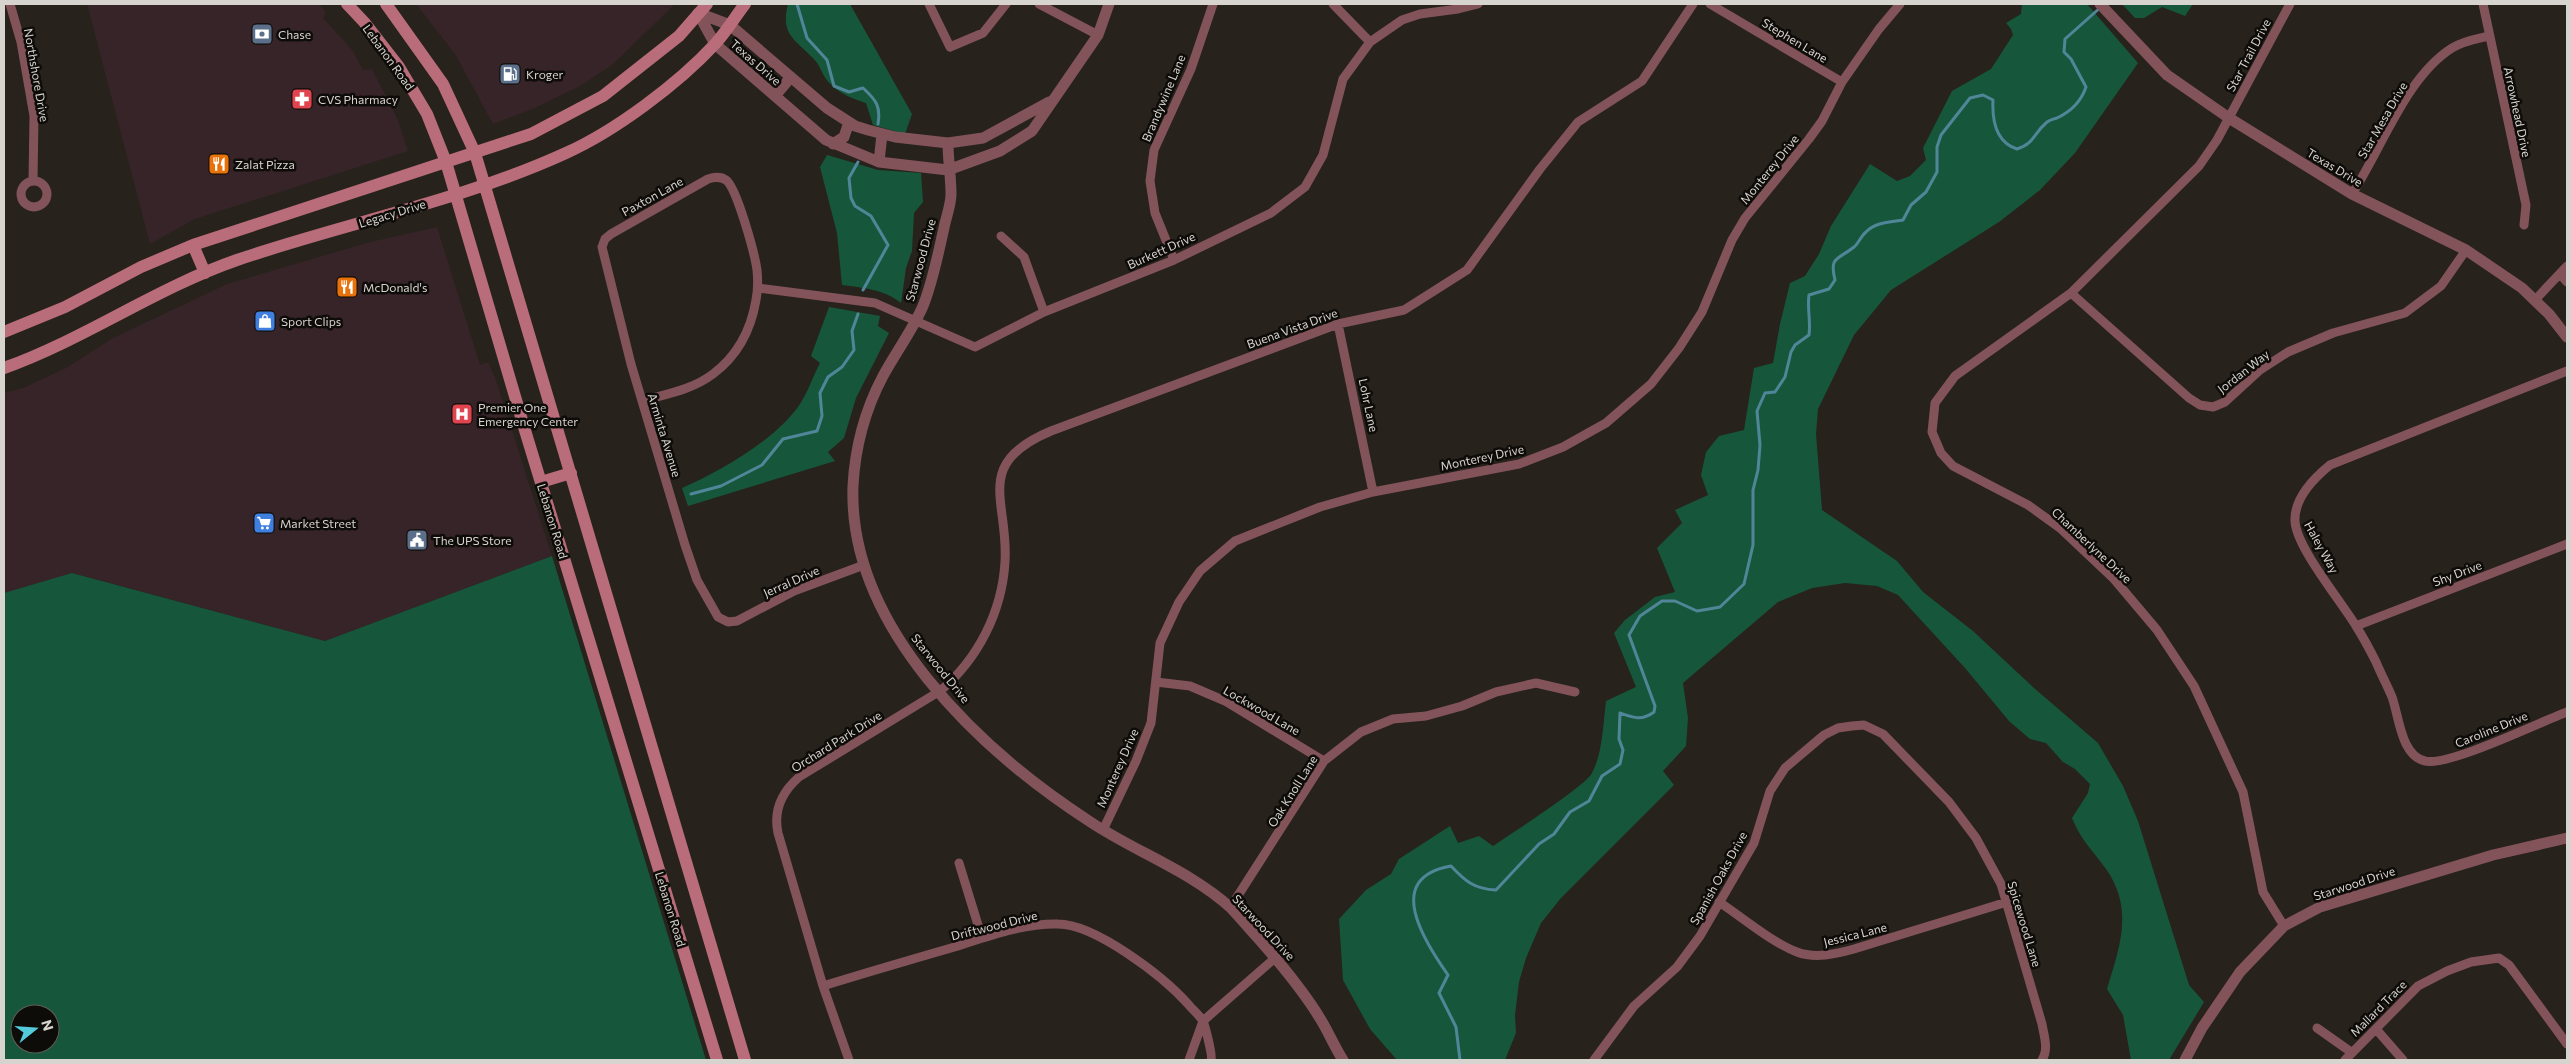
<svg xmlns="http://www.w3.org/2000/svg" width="2571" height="1064" font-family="Commissioner,sans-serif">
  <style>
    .commercial { fill: #372429 }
    .green { fill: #16573c; fill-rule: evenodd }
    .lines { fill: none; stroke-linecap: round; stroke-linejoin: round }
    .stream { stroke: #508698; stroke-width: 3 }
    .minor { stroke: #83535a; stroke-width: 9 }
    .tertiary { stroke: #83535a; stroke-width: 11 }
    .secondary { stroke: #b96c79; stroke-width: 12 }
    .labels { text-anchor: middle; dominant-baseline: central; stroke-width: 5; stroke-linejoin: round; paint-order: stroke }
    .poi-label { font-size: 12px; fill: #d7d3cf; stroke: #0e0c09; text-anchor: start }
    .street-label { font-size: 12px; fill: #d7d3cf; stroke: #0e0c09 }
  </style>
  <rect width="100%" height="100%" fill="#27221b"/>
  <path class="commercial" d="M 87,4 L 318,4 L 326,12 L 323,18 L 353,51 L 363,70 L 372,69 L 397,118 L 408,151 L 195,219 L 150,244 Z
    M 416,4 L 675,4 L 612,65 L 580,86 L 535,108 L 493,124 L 455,54 Z
    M 437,227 L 480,365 L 488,362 L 495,377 L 552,556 L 325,641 L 73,573 L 4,593 L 4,393 L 23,388 L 66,368 L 113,338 L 227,284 L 370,242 Z"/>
  <path class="green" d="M 788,4 L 850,4 L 912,114 L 905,134 L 873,125 L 866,103 C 850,98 833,91 824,76 C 821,70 819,65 814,59 C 795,39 780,35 788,4 Z
    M 2022,4 L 2087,4 L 2138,63 L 2075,153 L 2040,190 L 1999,222 L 1891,290 L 1854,335 L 1818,409 L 1816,434 L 1822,510 L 1897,561 L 1923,592 L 1973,631 L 2034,688 L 2098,743 L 2123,786 L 2138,821 L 2189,985 L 2204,1002 L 2169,1060 L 2131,1060 L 2123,1015 L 2107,989 C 2120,946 2134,909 2106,869 C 2092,849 2082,842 2072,818 L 2088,793 L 2090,784 L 2075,769 L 2063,762 L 2046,743 L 2030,739 L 2009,721 L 1965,668 L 1898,595 L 1877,586 L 1845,583 L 1812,588 L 1778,602 L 1683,683 L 1688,718 L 1686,746 L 1663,771 L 1674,785 L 1561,898 L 1541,923 L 1526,958 L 1519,982 L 1515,1015 L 1516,1033 L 1505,1060 L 1397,1060 L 1370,1029 L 1343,980 L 1339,919 L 1366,890 L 1391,874 L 1399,859 L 1450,826 L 1458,843 L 1479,836 L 1493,846 C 1509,835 1587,785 1592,773 C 1603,752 1603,724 1606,701 L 1636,687 L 1614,633 L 1625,620 L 1655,597 L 1675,592 L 1657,548 L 1682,523 L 1675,510 L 1708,495 L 1701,475 L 1706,452 L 1719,436 L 1744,430 L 1754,368 L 1773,363 L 1780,324 L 1790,283 L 1805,276 L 1819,254 L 1831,226 L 1870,164 L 1897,181 L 1910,176 L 1926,160 L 1923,148 L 1952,91 L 1991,69 L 2013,35 L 2011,29 L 2006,23 L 2021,14 Z
    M 2122,4 L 2193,4 L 2185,16 L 2162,7 L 2144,18 L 2135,18 Z
    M 827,155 L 878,170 L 921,173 L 923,202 L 914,213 L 912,251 L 906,268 L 901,303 C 884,289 863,288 842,285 L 837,233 L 820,167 Z
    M 829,307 L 880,316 L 878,326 L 889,333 L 856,398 L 844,438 L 828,452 L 835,461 L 688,506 L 682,488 C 720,471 777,439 800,404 C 808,392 813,376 820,363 L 811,356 Z
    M 552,556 L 706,1060 L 4,1060 L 4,593 L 72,573 L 325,641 ZM 20,1014 L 50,1014 L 50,1044 L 20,1044 Z"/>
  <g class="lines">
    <path class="stream" d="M 797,4 L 807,38 L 827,60 L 834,86 L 849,92 L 863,88 C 876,100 881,106 878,124
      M 858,162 L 849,178 L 851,198 L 855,206 L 871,216 L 888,245 L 863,290
      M 691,494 L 721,486 L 762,465 L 783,439 L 817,431 L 822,416 L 820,393 L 828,377 L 842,367 L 854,350 L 852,331 L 858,314
      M 1460,1060 L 1456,1027 L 1439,993 L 1448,975 C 1424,940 1383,878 1451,866 C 1465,881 1474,889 1496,890 L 1539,844 L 1554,834 L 1570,812 L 1589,801 L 1602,776 L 1620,764 L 1623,750 L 1619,739 L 1620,713 C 1634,718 1642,721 1654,712 L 1655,706 L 1629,635 L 1640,616 L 1662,601 L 1675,601 L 1697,611 L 1709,609 L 1720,607 L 1744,584 L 1753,545 L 1753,490 L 1758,470 L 1760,445 L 1757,411 L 1765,393 L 1775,392 L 1785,377 L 1791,352 L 1795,345 L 1809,335 C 1811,321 1807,309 1809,295 L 1829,289 L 1835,280 C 1829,256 1838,260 1854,247 C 1858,244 1861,236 1866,232 C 1875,222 1891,222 1903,220 L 1911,205 L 1926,192 L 1937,172 L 1937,147 L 1941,135 L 1970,98 L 1983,95 L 1993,100 C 1992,120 1995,142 2017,149 C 2035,143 2033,134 2046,123 C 2049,120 2053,119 2057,118 C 2072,111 2081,102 2086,87 L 2071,59 L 2064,52 L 2065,39 L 2101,7"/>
    <path class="minor" d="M 10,4 L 21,42 L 34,116 L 33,181
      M 929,4 L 950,47 L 983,33 L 1006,4
      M 1039,4 L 1098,35
      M 1333,4 L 1370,42
      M 1710,4 L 1842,82
      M 2483,4 L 2526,205 L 2524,225
      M21 194a13 13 0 1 1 26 0a13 13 0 1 1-26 0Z
      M 2352,194 C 2382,148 2406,77 2452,48 C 2463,41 2476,39 2489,36
      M 1001,236 L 1024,257 L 1044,312
      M 1174,260 L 1155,213 L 1150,181 L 1154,150 L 1191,69 L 1213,4
      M 2560,274 L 2567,282
      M 758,288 L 875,303 L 975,347 L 1044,312 L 1174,260 L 1271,213 L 1305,187 L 1323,155 L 1343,79 L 1370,42 L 1402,20 L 1420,14 L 1458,9 L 1478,4
      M 2071,293 L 2189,398 L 2200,405 L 2213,407 L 2225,402 L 2260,370 L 2288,352 L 2333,333 L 2405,313 L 2441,286 L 2466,250
      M 2535,300 L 2567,266
      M 1338,324 L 1373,492
      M 2567,371 L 2330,465 C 2314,478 2294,498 2295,521 C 2296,547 2341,601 2356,626 C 2363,637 2370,650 2376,662 C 2381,674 2387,685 2392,697 C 2399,716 2401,756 2425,761 C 2448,767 2540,722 2567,712
      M 642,401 C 666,394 692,390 713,374 C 737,356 751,330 756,300 C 758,290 758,280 757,270 C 755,255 737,188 726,180 C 720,176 714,177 708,179 L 611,234 L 605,239 L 602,247 L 631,364 L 685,545 L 697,580 L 718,617 L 728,622 L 737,621 L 794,591 L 864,565
      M 2356,626 L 2567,544
      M 1156,682 L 1190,686 L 1225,701 L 1324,761
      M 1103,830 L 1136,761 L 1151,723 L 1160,643 L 1179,602 L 1200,571 L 1235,541 L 1320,507 L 1373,492 L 1519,464 L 1563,447 L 1606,423 L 1651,384 L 1679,348 L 1702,312 L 1732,240 L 1745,218 L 1809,139 L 1822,121 L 1842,82 L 1879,29 L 1900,4
      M 959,863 L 982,938
      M 1719,902 C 1742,917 1771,942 1797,952 C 1815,959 1836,954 1854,949 L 2007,902
      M 1230,908 L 1324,761 L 1361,732 L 1393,719 L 1426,716 L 1462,706 L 1496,692 L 1536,683 L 1575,692
      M 2284,926 L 2263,892 L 2243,792 L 2194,686 L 2157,630 L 2114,579 L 2060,528 L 2028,505 L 1953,466 L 1941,453 L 1932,432 L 1935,403 L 1955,376 L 2071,293 L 2199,166 L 2217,140 L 2290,4
      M 823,986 C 868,972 913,959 958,946 C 989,936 1025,923 1058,924 C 1095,924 1163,976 1188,1004 C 1192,1009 1199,1015 1203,1021 C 1205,1026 1213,1056 1211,1060
      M 2317,1028 L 2351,1052
      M 2376,1029 L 2403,1060
      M 849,1060 L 823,986 L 778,833 C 773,810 782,792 799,777 L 940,691 C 978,659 1002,612 1005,562 C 1009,501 972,464 1051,431 L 1338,324 L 1404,310 L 1467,270 L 1540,169 L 1578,122 L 1642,81 L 1693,4
      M 1189,1060 L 1203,1021 L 1275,958
      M 1594,1060 L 1634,1006 L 1677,967 L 1700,936 L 1754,843 L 1770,791 L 1785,768 L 1824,735 L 1838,728 L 1852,726 L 1864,725 L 1883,734 L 1949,802 L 1976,838 L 2001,884 L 2042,1024 C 2044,1036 2049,1049 2042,1060
      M 2345,1060 L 2418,986 L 2447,971 L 2471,962 L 2499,958 L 2509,965 L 2567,1044"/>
    <path class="tertiary" d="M 2100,4 L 2167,75 L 2229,118 L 2352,194 L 2466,250 L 2522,288 L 2549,314 L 2567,337
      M 698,13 L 715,44 L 826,140 L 879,162 L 948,170 L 1000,151 L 1032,131 L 1098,35 L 1109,4
      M 698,13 L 730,25 L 827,108 L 855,126 L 868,130 L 895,137 L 948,143 L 983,138 L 1049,102
      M 775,96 L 791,77
      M 948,143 C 948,160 951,177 951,194 C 951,205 946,217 944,228 C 938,254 933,281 923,306 C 912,331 896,352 883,376 C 865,410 855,448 853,486 C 848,627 980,750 1089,821 C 1135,852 1189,870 1231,908 C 1240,917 1249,929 1258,938 C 1281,964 1303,990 1321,1020 C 1329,1033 1335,1048 1343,1060
      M 833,144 L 844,137 L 849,122
      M 879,162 L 882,134
      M 2185,1060 L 2202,1028 L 2240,972 L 2284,926 L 2320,907 L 2493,855 L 2567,838"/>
    <path class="secondary" d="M 347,4 L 364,22 L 399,67 L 427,114 L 446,162 L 524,427 L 717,1060
      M 386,4 L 443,84 L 475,153 L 745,1060
      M 193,245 L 205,273
      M 4,332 L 65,307 L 141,267 L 193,245 L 531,134 L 603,96 L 679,36 L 707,4
      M 4,368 C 85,339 156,288 237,260 C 346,223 461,201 566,153 C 615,131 678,84 715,44 C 726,32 735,17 745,4
      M 541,482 L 571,473"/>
  </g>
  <defs>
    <g id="bank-square" transform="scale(1.125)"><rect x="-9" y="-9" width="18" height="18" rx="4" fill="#5c6f8a" stroke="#0e0c09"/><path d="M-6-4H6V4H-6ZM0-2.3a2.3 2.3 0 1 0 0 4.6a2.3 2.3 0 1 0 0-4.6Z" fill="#fff"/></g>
    <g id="fuel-square" transform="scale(1.125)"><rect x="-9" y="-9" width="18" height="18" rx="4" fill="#5c6f8a" stroke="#0e0c09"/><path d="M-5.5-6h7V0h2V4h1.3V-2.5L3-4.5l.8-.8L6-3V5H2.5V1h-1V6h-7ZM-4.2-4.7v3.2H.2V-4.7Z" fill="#fff"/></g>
    <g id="pharmacy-square" transform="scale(1.125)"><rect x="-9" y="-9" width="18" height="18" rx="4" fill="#e0444e" stroke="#0e0c09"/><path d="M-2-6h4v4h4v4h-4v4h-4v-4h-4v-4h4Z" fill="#fff"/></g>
    <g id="restaurant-square" transform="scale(1.125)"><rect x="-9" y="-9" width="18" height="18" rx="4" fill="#e8710a" stroke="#0e0c09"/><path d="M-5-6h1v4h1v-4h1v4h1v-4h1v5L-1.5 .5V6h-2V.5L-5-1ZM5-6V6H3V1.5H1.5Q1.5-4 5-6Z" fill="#fff"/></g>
    <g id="shop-square" transform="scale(1.125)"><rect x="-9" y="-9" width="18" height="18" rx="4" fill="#3f7fe0" stroke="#0e0c09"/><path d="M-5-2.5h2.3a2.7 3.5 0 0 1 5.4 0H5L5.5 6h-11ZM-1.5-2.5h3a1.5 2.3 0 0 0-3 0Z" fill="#fff"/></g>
    <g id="hospital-square" transform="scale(1.125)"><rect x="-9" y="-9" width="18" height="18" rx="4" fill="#e0444e" stroke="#0e0c09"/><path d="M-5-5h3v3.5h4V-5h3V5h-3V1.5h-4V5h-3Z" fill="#fff"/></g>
    <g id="supermarket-square" transform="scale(1.125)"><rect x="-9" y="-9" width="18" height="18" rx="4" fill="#3f7fe0" stroke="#0e0c09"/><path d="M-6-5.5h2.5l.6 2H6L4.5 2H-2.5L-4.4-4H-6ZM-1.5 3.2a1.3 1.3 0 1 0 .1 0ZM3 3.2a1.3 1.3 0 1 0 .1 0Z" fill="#fff"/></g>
    <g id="civic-square" transform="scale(1.125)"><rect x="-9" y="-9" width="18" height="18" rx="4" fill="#5c6f8a" stroke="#0e0c09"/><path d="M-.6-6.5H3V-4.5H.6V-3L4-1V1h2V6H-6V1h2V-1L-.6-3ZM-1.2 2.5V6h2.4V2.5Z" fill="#fff"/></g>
  </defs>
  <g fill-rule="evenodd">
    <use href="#bank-square" x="262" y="34"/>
    <use href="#fuel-square" x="510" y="74"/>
    <use href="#pharmacy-square" x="302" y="99"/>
    <use href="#restaurant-square" x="219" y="164"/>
    <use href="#restaurant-square" x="347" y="287"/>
    <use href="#shop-square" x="265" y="321"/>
    <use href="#hospital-square" x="462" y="414"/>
    <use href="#supermarket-square" x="264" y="523"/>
    <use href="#civic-square" x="417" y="540"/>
  </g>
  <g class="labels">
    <g class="poi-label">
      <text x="278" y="34">Chase</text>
      <text x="526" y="74">Kroger</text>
      <text x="318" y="99">CVS Pharmacy</text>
      <text x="235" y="164">Zalat Pizza</text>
      <text x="363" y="287">McDonald's</text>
      <text x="281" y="321">Sport Clips</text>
      <text x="478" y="407">Premier One<tspan x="478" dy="14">Emergency Center</tspan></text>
      <text x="280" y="523">Market Street</text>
      <text x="433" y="540">The UPS Store</text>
    </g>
    <g class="street-label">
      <text transform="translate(1795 40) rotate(31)">Stephen Lane</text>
      <text transform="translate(2248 55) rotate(-62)">Star Trail Drive</text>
      <text transform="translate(389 57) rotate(54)">Lebanon Road</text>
      <text transform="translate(756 62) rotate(41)">Texas Drive</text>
      <text transform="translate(37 75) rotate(80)">Northshore Drive</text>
      <text transform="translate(1163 98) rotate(-67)">Brandywine Lane</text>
      <text transform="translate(2518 112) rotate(78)">Arrowhead Drive</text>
      <text transform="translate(2382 120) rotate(-60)">Star Mesa Drive</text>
      <text transform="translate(2335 167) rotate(31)">Texas Drive</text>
      <text transform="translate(1769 169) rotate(-51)">Monterey Drive</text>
      <text transform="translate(652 196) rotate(-29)">Paxton Lane</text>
      <text transform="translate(392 213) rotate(-17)">Legacy Drive</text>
      <text transform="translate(1161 250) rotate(-24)">Burkett Drive</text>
      <text transform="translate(920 260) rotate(-75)">Starwood Drive</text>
      <text transform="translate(1292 328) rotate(-20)">Buena Vista Drive</text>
      <text transform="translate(2243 371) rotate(-38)">Jordan Way</text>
      <text transform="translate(1369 405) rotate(78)">Lohr Lane</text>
      <text transform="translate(665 435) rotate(73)">Arminta Avenue</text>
      <text transform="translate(1482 457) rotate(-12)">Monterey Drive</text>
      <text transform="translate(553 521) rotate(73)">Lebanon Road</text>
      <text transform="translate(2092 545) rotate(43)">Chamberlyne Drive</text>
      <text transform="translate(2322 547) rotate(61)">Haley Way</text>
      <text transform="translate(2457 573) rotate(-21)">Shy Drive</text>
      <text transform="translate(791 581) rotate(-24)">Jerral Drive</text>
      <text transform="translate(941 668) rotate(51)">Starwood Drive</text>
      <text transform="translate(1262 710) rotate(30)">Lockwood Lane</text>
      <text transform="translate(2491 729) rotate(-22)">Caroline Drive</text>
      <text transform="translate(836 741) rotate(-32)">Orchard Park Drive</text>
      <text transform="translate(1117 768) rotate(-66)">Monterey Drive</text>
      <text transform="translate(1292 791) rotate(-58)">Oak Knoll Lane</text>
      <text transform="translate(1718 878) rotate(-61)">Spanish Oaks Drive</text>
      <text transform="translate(2354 883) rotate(-18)">Starwood Drive</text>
      <text transform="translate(671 909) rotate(73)">Lebanon Road</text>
      <text transform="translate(2025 924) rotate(73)">Spicewood Lane</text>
      <text transform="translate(994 925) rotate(-14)">Driftwood Drive</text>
      <text transform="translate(1264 927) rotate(47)">Starwood Drive</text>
      <text transform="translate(1855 934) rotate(-14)">Jessica Lane</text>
      <text transform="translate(2378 1008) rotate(-45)">Mallard Trace</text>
    </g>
  </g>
  <rect width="2571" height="1064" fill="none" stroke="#d7d3cf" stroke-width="10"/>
  <g transform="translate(35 1029) rotate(73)"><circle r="24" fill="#0e0c09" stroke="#5e5c58"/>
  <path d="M0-4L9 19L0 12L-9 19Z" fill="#53cbda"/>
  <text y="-8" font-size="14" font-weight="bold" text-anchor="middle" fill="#d7d3cf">N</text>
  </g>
</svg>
